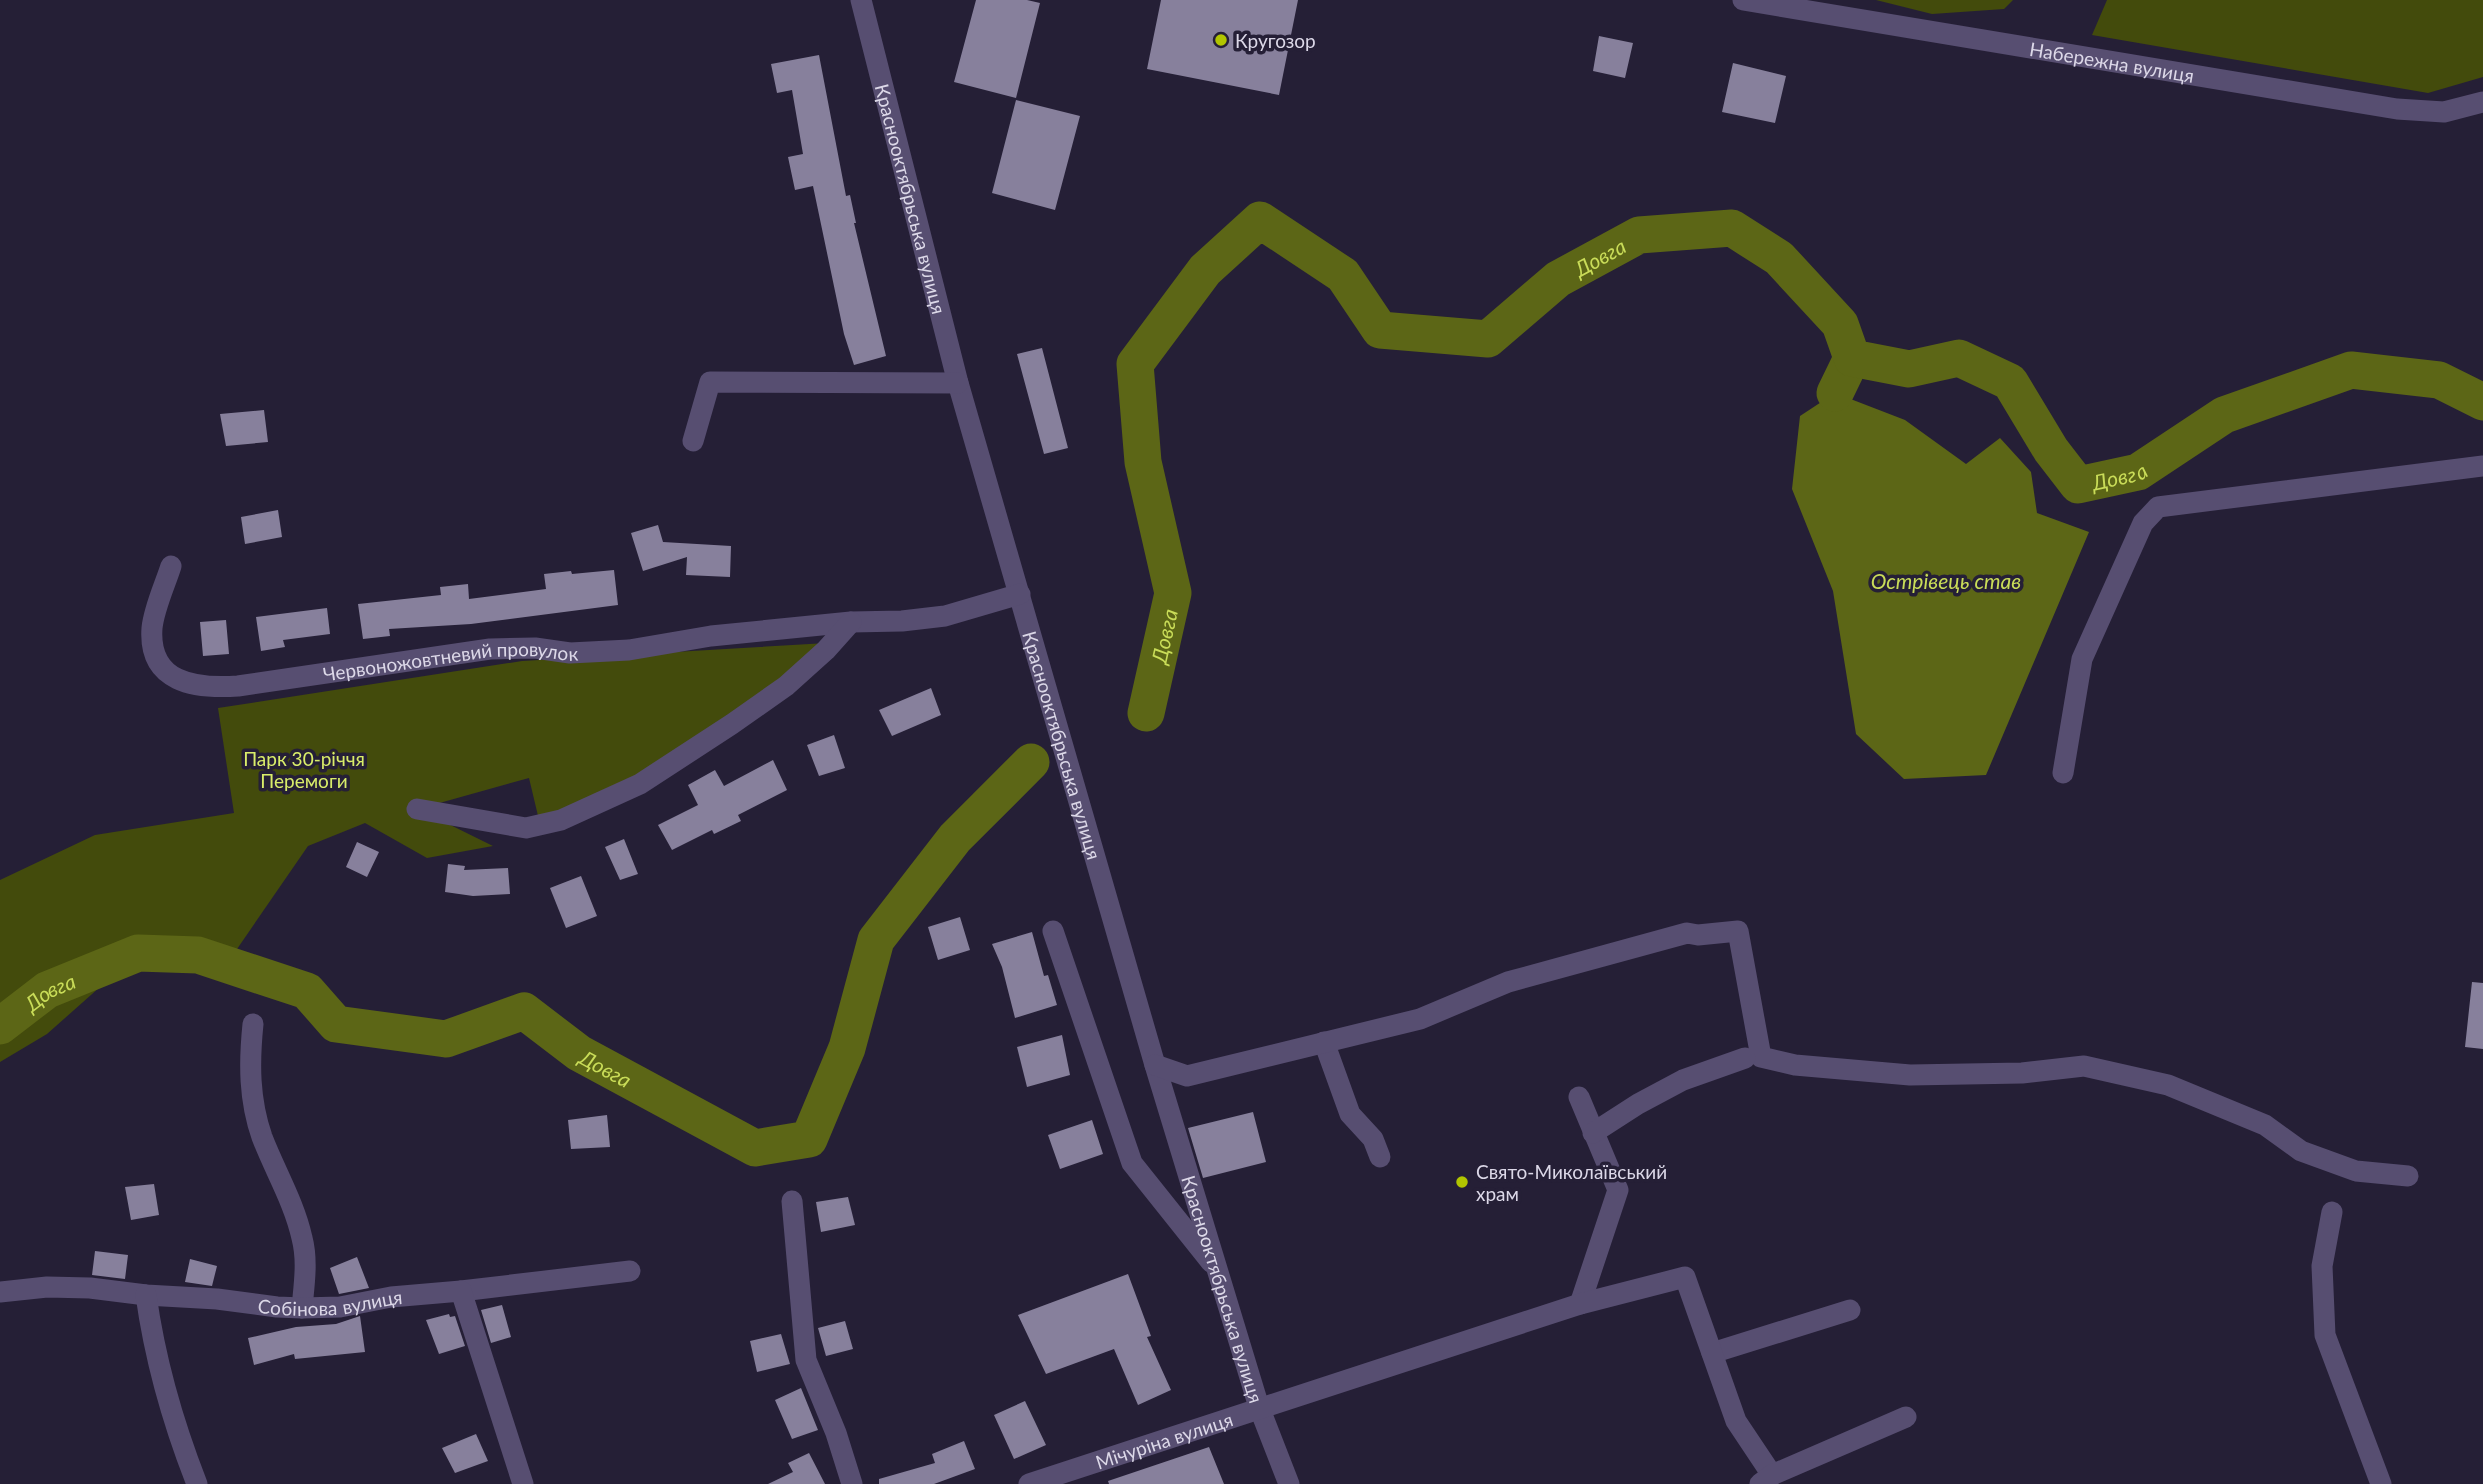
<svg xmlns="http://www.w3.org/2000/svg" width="2483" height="1484" font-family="Lato,sans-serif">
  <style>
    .green { fill: #434b0c }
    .water { fill: #5c6616 }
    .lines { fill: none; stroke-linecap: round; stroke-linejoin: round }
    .river { stroke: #5c6616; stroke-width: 37 }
    .building { fill: #87809c }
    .minor { stroke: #574e71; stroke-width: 21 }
    .poi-dot { fill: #b1c500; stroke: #251f36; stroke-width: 2.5 }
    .labels { text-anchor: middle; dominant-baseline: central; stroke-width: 7; stroke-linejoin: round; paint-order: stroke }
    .poi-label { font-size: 19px; fill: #dcd8e8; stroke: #251f36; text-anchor: start }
    .street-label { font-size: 19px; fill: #dcd8e8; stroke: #251f36 }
    .park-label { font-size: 19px; fill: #d9ed6a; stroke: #251f36 }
    .water-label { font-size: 21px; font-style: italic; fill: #c9dc58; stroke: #251f36 }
  </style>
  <rect width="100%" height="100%" fill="#251f36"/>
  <path class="green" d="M 1876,0 L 2013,0 L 2004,9 L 1932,14 Z
    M 2107,0 L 2483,0 L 2483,77 L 2428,93 L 2092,35 Z
    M 827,643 L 699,740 L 624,784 L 539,820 L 529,778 L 418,809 L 493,846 L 427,858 L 365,823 L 308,846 L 226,965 L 118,971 L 47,1034 L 0,1062 L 0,880 L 95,835 L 234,813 L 218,708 L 522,661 Z"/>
  <path class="water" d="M 1835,393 L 1905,420 L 1966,464 L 2000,438 L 2031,472 L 2037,513 L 2089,532 L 1986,775 L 1904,779 L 1856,734 L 1833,591 L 1792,489 L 1800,416 Z"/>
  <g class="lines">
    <g class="river">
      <path d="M 1835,393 L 1852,358"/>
      <path id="s1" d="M 1146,713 L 1173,593 L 1143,462 L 1135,364 L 1205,270 L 1260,220 L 1343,275 L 1380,330 L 1488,339 L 1558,279 L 1639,235 L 1732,228 L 1779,258 L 1840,324 L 1852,358 L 1909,369 L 1959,358 L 2010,382 L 2051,450 L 2078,485 L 2138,472 L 2224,415 L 2351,370 L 2439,380 L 2483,402"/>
      <path id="s2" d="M 0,1026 L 47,990 L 138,953 L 198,955 L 307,991 L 336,1024 L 446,1039 L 524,1011 L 579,1053 L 755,1148 L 809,1139 L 847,1048 L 876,940 L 955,838 L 1031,762"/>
    </g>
  </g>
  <path class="building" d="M 976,0 L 1027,0 L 1040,3 L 1016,98 L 954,82 Z
    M 1161,0 L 1298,0 L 1279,95 L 1147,69 Z
    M 1599,36 L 1633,43 L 1625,78 L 1593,71 Z
    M 819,55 L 846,196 L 850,195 L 856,223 L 854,223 L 886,356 L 854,365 L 844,334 L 813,186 L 795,190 L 788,157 L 803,154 L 792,90 L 777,93 L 771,64 Z
    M 1733,63 L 1786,76 L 1775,123 L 1722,112 Z
    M 1016,100 L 1080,116 L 1055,210 L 992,193 Z
    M 1042,348 L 1068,448 L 1044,454 L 1017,354 Z
    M 264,410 L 268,442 L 226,446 L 220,414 Z
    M 278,510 L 282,537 L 245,544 L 241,517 Z
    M 658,525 L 663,542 L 731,546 L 730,577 L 686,575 L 687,557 L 643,571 L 631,533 Z
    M 614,570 L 618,605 L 471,624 L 389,629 L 390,636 L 363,639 L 358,604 L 441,595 L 440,587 L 468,584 L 469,599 L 546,589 L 544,574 L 571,571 L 572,574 Z
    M 327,608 L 330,634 L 283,640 L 285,647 L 261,651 L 256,617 Z
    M 226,620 L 229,654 L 203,656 L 200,622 Z
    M 931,688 L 941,715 L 892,736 L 879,710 Z
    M 834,735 L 845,768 L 819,776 L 807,745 Z
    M 773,760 L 787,790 L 738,815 L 741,821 L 714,834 L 712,830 L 672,850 L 658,825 L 698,805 L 688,785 L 715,770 L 724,786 Z
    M 624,839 L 638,874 L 620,880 L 605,847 Z
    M 357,842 L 379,852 L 367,877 L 346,867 Z
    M 448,864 L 465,866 L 464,870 L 508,868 L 510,894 L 473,896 L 445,892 Z
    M 581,876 L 597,916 L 566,928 L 550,888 Z
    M 960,917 L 970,950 L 938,960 L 928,927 Z
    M 1032,932 L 1044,976 L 1048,975 L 1057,1005 L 1015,1018 L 1002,967 L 992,944 Z
    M 2472,982 L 2483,983 L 2483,1049 L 2465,1047 Z
    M 1062,1035 L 1070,1075 L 1027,1087 L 1017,1047 Z
    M 1253,1112 L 1266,1162 L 1203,1178 L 1188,1128 Z
    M 607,1115 L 610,1147 L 571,1149 L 568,1120 Z
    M 1092,1120 L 1103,1154 L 1060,1169 L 1048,1135 Z
    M 154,1184 L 159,1215 L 131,1220 L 125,1187 Z
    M 848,1197 L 855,1225 L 821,1232 L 816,1202 Z
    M 95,1251 L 128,1255 L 125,1279 L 92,1275 Z
    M 357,1257 L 369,1288 L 339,1294 L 330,1268 Z
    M 190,1259 L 217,1266 L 212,1286 L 185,1282 Z
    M 1128,1274 L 1151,1336 L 1147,1337 L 1171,1390 L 1138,1405 L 1114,1349 L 1046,1374 L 1018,1315 Z
    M 502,1305 L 511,1337 L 491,1343 L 481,1310 Z
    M 449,1314 L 450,1317 L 455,1316 L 465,1346 L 439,1354 L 426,1320 Z
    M 360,1316 L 365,1352 L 295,1359 L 294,1354 L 254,1365 L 248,1338 L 296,1327 L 336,1324 Z
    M 845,1321 L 853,1349 L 826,1356 L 818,1328 Z
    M 781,1334 L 790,1364 L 757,1372 L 750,1341 Z
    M 801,1388 L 818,1430 L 792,1439 L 775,1400 Z
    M 1025,1401 L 1046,1445 L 1014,1459 L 994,1415 Z
    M 476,1434 L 488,1461 L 455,1473 L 442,1448 Z
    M 964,1441 L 975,1469 L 934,1484 L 879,1484 L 879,1479 L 935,1463 L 932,1454 Z
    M 1209,1447 L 1224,1484 L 1109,1484 L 1108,1481 Z
    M 809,1453 L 825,1484 L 768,1484 L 793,1472 L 788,1463 Z"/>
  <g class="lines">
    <g class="minor">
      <path id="s3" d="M 861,0 L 958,383 L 1155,1065 L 1259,1407 L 1289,1484"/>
      <path id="s4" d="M 1743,0 L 2397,109 L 2444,112 L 2483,102"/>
      <path d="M 693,441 L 710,382 L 958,383"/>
      <path id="s5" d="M 171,566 C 165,585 154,608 152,628 C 148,683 195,689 238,686 L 490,649 L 535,648 L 570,653 L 629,650 L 711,636 L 851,622 L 902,621 L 945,616 L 1020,594"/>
      <path d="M 2063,773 L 2082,659 L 2143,523 L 2158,507 L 2483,466"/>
      <path d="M 417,809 L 526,828 L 561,820 L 640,784 L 732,724 L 786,686 L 826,650 L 851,622"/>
      <path d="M 1053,931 L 1132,1163 L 1211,1262"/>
      <path d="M 253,1024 C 249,1063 249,1100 262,1137 C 275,1171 294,1202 302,1238 C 308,1261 304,1285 302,1308"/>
      <path d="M 1324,1042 L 1350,1114 L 1373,1139 L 1380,1157"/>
      <path d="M 1155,1065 L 1187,1076 L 1420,1019 L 1508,982 L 1687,933 L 1698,935 L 1738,931 L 1761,1057 L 1795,1065 L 1910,1075 L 2022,1073 L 2084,1066 L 2168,1085 L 2265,1125 L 2301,1151 L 2356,1171 L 2408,1176"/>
      <path d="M 1579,1097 L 1618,1190 L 1580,1304"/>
      <path d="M 1593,1133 L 1638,1104 L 1683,1080 L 1745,1058"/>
      <path d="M 792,1201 L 806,1360 L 836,1433 L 852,1484"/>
      <path d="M 2332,1212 L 2322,1266 L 2325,1335 L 2381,1484"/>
      <path d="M 461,1291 L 630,1271"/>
      <path id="s6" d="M 0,1292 L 47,1287 L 90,1288 L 146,1295 L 217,1299 L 277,1307 L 302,1308 L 340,1307 L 391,1297 L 461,1291 L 523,1484"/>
      <path d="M 146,1295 C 155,1360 173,1423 197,1484"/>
      <path d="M 1712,1353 L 1850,1310"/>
      <path id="s7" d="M 1029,1484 L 1580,1304 L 1685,1277 L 1736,1421 L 1772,1475"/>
      <path d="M 1760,1484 L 1772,1475 L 1906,1417"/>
    </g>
  </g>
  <g class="poi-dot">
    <circle cx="1221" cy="40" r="7"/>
    <circle cx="1462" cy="1182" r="7"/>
  </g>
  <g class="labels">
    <g class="poi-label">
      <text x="1235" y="40">Кругозор</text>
      <text x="1476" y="1171">Свято-Миколаївський<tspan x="1476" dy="22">храм</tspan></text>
    </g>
    <g class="street-label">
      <text stroke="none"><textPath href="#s4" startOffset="374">Набережна вулиця</textPath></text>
      <text stroke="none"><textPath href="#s3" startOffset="205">Краснооктябрьська вулиця</textPath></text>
      <text stroke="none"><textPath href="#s5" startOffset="402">Червоножовтневий провулок</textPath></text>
      <text stroke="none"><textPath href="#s3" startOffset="772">Краснооктябрьська вулиця</textPath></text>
      <text stroke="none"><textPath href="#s3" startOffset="1339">Краснооктябрьська вулиця</textPath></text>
      <text stroke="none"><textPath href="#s6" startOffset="332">Собінова вулиця</textPath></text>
      <text stroke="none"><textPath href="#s7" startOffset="142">Мічуріна вулиця</textPath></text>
    </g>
    <g class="park-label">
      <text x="304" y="758">Парк 30-річчя<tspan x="304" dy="22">Перемоги</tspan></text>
    </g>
    <g class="water-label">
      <text stroke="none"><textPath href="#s1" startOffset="961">Довга</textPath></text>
      <text stroke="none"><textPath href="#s1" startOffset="1612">Довга</textPath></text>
      <text x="1946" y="580">Острівець став</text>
      <text stroke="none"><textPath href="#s1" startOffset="79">Довга</textPath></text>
      <text stroke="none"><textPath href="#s2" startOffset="61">Довга</textPath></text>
      <text stroke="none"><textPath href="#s2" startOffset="670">Довга</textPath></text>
    </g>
  </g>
</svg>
